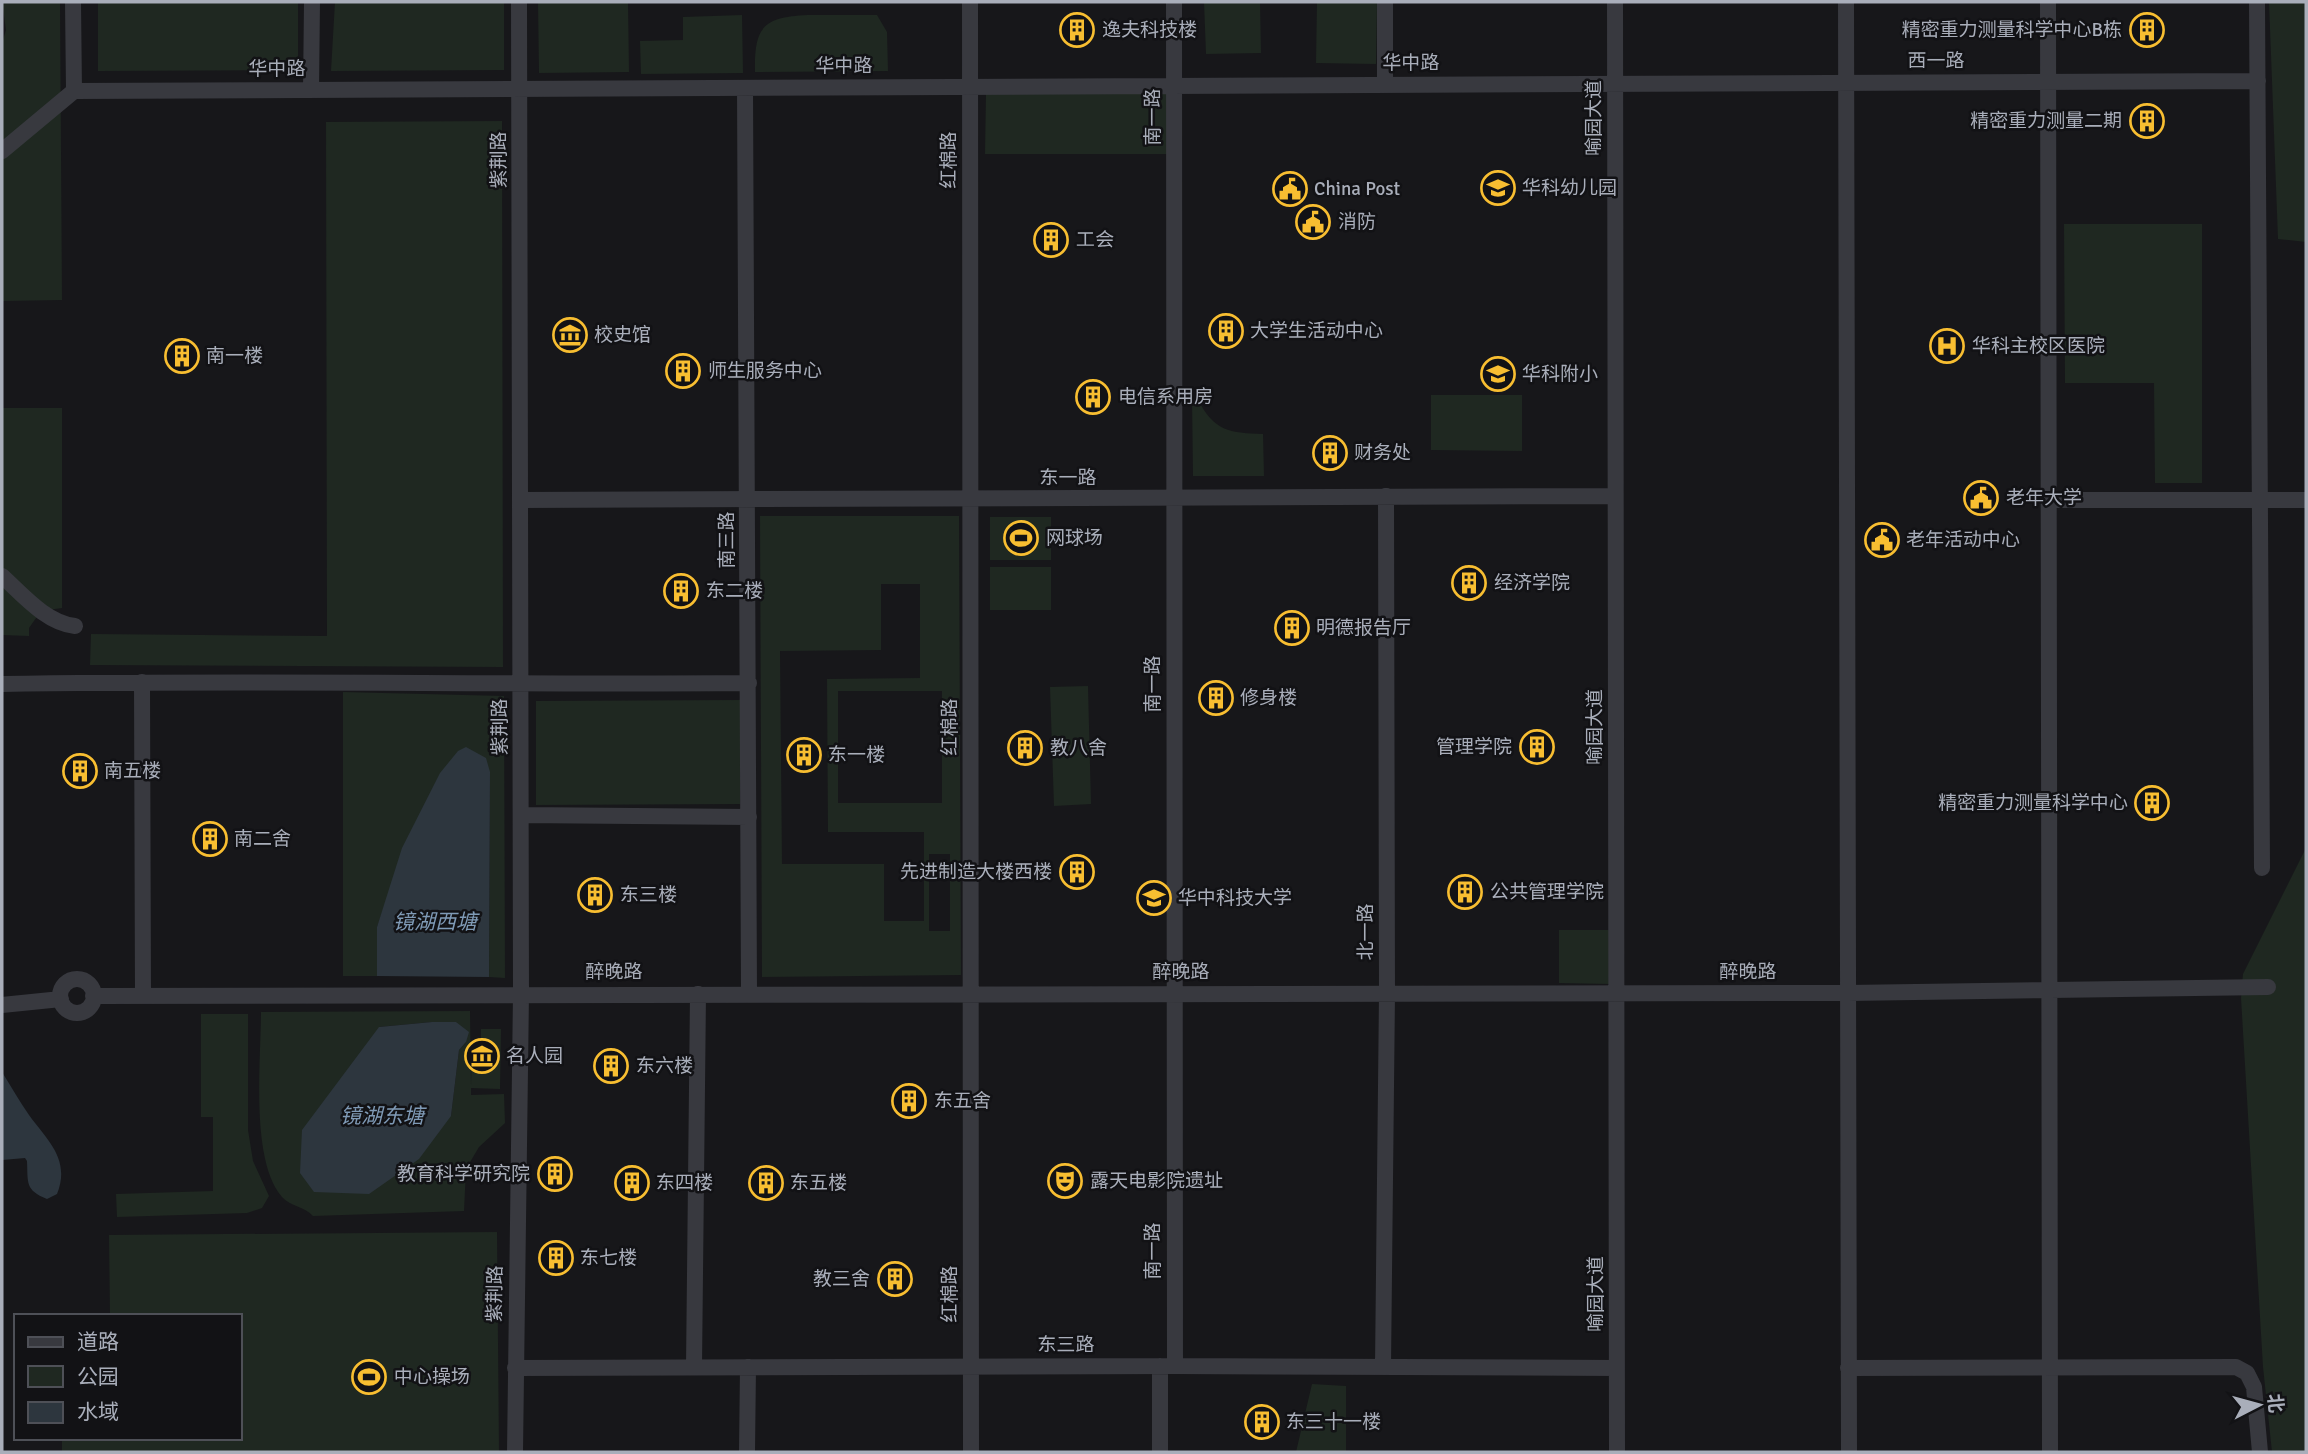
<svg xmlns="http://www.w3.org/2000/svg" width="2308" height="1454" font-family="Signika,'Noto Sans SC',sans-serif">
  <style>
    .green { fill: #1f2821; fill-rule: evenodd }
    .water { fill: #2d363e }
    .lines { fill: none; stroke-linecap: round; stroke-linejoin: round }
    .street { stroke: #38393f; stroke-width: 16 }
    .labels { text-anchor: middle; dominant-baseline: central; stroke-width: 5; stroke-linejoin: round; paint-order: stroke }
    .poi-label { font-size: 19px; fill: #a9aeba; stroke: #121215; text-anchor: start }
    .street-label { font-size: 19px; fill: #a9aeba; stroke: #121215 }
    .water-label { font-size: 21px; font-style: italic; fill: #7f9ab6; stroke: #121215 }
  </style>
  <rect width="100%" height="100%" fill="#17171a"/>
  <path class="green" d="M 2,2 L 60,2 L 62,300 L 2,301 L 2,43 L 6,30 Z
    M 98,2 L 298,2 L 298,70 L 98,71 Z
    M 335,2 L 504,2 L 504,70 L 331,71 Z
    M 538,2 L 628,2 L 629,72 L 539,73 Z
    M 1204,2 L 1260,2 L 1261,53 L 1206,54 Z
    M 1317,2 L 1377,2 L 1376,64 L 1316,63 Z
    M 2269,2 L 2306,2 L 2306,242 L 2278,239 Z
    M 742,15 L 743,73 L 641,74 L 640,41 L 683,40 L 683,17 Z
    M 808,15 L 877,15 L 887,32 L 888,71 L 755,72 C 754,27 763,17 808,15 Z
    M 1167,92 L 1167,154 L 985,154 L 986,93 Z
    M 502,121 L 503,667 L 90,665 L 91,634 L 327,636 L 326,122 Z
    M 2064,224 L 2202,224 L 2202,483 L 2155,483 L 2154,383 L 2065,383 Z
    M 1431,395 L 1522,395 L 1522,451 L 1431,450 Z
    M 1192,398 L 1198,399 C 1213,431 1230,433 1263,434 L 1264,476 L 1193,476 Z
    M 2,408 L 62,408 L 62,608 L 41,611 L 29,628 L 29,636 L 2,635 Z
    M 760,516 L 959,516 L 961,975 L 762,977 ZM 881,584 L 920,584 L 920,678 L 827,679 L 828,832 L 924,832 L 924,921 L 884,921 L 884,864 L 782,864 L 780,651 L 881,650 ZM 838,691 L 942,691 L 942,803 L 838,803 ZM 929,854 L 950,854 L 950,931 L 929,931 Z
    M 990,517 L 1051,517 L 1051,560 L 990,560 Z
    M 990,567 L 1051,567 L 1051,610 L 990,610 Z
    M 1088,686 L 1091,804 L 1054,806 L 1050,687 Z
    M 343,692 L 504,696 L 505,978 L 489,977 L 490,772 L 387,898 L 377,927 L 377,976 L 343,976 Z
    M 740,700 L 740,804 L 536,805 L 536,701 Z
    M 2306,848 L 2306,1452 L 2272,1452 L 2263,1367 L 2241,998 L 2243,974 Z
    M 1559,930 L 1609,930 L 1610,984 L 1559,983 Z
    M 470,1011 L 471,1085 L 472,1047 L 481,1047 L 481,1029 L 501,1029 L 500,1089 L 471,1088 L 471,1095 L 504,1094 L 505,1123 L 479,1147 L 466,1169 L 464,1211 L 313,1216 C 304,1206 291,1207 282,1197 C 250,1160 261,1060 261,1012 ZM 432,1022 L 456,1022 L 466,1042 L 459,1050 L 451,1116 L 379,1027 Z
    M 201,1014 L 248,1014 L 248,1130 L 253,1161 L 269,1196 L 262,1208 L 247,1213 L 117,1217 L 116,1194 L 213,1191 L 213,1117 L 201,1117 Z
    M 497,1232 L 499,1452 L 62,1452 L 62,1438 L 240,1438 L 240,1316 L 110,1316 L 109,1235 Z
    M 1312,1384 L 1346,1386 L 1346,1452 L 1296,1452 Z"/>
  <path class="water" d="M 466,747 L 486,758 L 490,772 L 489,977 L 377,976 L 377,927 L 402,848 L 440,773 L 458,751 Z
    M 432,1022 L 456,1022 L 469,1032 L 466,1042 L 459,1050 L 451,1116 L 419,1159 L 369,1194 L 314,1192 L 300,1173 L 302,1130 L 379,1027 Z
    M 2,1072 C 11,1086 19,1101 29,1115 C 47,1140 71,1159 57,1194 L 47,1199 C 25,1190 28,1183 27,1161 L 25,1158 L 2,1160 Z"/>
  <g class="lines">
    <path class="street" d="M 73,2 L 74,91
      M 970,2 L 971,1452
      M 1174,2 L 1175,1366
      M 1385,2 L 1385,84
      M 1615,2 L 1617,1452
      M 1846,2 L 1849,1452
      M 2048,2 L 2050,1452
      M 2257,2 L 2262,868
      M 745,88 L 749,993
      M 311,90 L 312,2
      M 74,91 L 2258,81
      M 2,151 L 74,91
      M 520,500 L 1615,496
      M 2049,500 L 2306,500
      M 2,576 C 22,594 46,623 75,626
      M 142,682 L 143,996
      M 2,684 C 251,680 500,685 749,683
      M 521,815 L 749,817
      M60 996a17 17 0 1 1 34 0a17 17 0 1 1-34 0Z
      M 93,996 L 1848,993 L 2268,987
      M 2,1005 L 61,999
      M 694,1367 L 698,994
      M 1383,1367 L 1387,993 L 1386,496
      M 515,1368 L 1175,1366 L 1617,1368
      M 1848,1368 L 2236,1367 L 2247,1373 L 2254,1387 L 2260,1452
      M 515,1452 L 521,993 L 519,2
      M 747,1452 L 748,1367
      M 1160,1452 L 1160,1366"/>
  </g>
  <defs>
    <g id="building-ring" transform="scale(1.75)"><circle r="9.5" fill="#121215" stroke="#f8be31" stroke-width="1.5"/><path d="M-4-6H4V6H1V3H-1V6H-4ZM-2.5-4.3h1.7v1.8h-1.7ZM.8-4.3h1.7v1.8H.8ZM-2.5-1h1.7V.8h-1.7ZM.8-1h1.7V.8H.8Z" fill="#f8be31"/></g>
    <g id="school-ring" transform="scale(1.75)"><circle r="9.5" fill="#121215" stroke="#f8be31" stroke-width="1.5"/><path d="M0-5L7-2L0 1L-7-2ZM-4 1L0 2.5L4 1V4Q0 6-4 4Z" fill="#f8be31"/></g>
    <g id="civic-ring" transform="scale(1.75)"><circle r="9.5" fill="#121215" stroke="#f8be31" stroke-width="1.5"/><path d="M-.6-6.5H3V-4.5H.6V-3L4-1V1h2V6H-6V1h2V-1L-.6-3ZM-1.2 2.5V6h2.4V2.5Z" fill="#f8be31"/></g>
    <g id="museum-ring" transform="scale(1.75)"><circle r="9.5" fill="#121215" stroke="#f8be31" stroke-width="1.5"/><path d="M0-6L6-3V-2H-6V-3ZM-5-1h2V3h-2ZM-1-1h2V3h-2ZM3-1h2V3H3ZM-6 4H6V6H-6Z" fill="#f8be31"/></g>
    <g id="hospital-ring" transform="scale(1.75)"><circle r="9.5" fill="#121215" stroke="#f8be31" stroke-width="1.5"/><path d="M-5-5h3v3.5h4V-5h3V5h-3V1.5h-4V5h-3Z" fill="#f8be31"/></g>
    <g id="stadium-ring" transform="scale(1.75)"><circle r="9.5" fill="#121215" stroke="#f8be31" stroke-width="1.5"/><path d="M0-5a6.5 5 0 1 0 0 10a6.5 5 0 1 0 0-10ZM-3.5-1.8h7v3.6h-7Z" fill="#f8be31"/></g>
    <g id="university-ring" transform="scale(1.75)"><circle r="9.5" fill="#121215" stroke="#f8be31" stroke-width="1.5"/><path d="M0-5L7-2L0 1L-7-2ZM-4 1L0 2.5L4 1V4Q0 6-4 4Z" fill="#f8be31"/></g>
    <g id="theatre-ring" transform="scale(1.75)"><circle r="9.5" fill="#121215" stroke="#f8be31" stroke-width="1.5"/><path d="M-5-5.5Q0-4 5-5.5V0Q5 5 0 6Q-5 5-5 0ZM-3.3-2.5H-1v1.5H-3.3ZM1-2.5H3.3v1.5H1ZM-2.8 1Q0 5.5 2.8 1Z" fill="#f8be31"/></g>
  </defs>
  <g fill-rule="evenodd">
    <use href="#building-ring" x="1077" y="30"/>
    <use href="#building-ring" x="2147" y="30"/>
    <use href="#building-ring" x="2147" y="121"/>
    <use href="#school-ring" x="1498" y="188"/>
    <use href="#civic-ring" x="1290" y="189"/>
    <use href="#civic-ring" x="1313" y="222"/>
    <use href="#building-ring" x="1051" y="240"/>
    <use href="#building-ring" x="1226" y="331"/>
    <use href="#museum-ring" x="570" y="335"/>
    <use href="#hospital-ring" x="1947" y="346"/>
    <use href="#building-ring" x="182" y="356"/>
    <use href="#building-ring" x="683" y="371"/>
    <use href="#school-ring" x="1498" y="374"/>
    <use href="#building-ring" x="1093" y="397"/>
    <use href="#building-ring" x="1330" y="453"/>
    <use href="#civic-ring" x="1981" y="498"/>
    <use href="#stadium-ring" x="1021" y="538"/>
    <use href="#civic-ring" x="1882" y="540"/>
    <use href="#building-ring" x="1469" y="583"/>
    <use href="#building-ring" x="681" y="591"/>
    <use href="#building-ring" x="1292" y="628"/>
    <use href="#building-ring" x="1216" y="698"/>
    <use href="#building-ring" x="1537" y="747"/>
    <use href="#building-ring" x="1025" y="748"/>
    <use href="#building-ring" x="804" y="755"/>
    <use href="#building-ring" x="80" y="771"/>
    <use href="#building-ring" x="2152" y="803"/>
    <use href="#building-ring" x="210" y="839"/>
    <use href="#building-ring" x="1077" y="872"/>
    <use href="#building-ring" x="1465" y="892"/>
    <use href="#building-ring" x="595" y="895"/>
    <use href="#university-ring" x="1154" y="898"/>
    <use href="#museum-ring" x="482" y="1056"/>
    <use href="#building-ring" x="611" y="1066"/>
    <use href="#building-ring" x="909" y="1101"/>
    <use href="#building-ring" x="555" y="1174"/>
    <use href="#theatre-ring" x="1065" y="1181"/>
    <use href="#building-ring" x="632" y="1183"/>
    <use href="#building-ring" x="766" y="1183"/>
    <use href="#building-ring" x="556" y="1258"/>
    <use href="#building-ring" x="895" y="1279"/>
    <use href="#stadium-ring" x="369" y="1377"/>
    <use href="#building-ring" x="1262" y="1422"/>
  </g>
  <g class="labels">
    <g class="poi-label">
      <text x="1102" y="30">逸夫科技楼</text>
      <text x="2122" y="30" text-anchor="end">精密重力测量科学中心B栋</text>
      <text x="2122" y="121" text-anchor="end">精密重力测量二期</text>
      <text x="1522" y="188">华科幼儿园</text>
      <text x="1314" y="189">China Post</text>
      <text x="1338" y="222">消防</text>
      <text x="1076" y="240">工会</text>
      <text x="1250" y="331">大学生活动中心</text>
      <text x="594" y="335">校史馆</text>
      <text x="1972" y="346">华科主校区医院</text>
      <text x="206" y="356">南一楼</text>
      <text x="708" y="371">师生服务中心</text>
      <text x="1522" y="374">华科附小</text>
      <text x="1118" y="397">电信系用房</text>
      <text x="1354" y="453">财务处</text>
      <text x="2006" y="498">老年大学</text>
      <text x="1046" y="538">网球场</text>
      <text x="1906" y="540">老年活动中心</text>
      <text x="1494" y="583">经济学院</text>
      <text x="706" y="591">东二楼</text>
      <text x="1316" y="628">明德报告厅</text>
      <text x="1240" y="698">修身楼</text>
      <text x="1512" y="747" text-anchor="end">管理学院</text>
      <text x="1050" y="748">教八舍</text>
      <text x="828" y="755">东一楼</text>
      <text x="104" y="771">南五楼</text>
      <text x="2128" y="803" text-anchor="end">精密重力测量科学中心</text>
      <text x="234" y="839">南二舍</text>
      <text x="1052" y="872" text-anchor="end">先进制造大楼西楼</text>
      <text x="1490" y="892">公共管理学院</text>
      <text x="620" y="895">东三楼</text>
      <text x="1178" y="898">华中科技大学</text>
      <text x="506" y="1056">名人园</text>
      <text x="636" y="1066">东六楼</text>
      <text x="934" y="1101">东五舍</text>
      <text x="530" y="1174" text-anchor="end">教育科学研究院</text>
      <text x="1090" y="1181">露天电影院遗址</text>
      <text x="656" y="1183">东四楼</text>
      <text x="790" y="1183">东五楼</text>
      <text x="580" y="1258">东七楼</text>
      <text x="870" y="1279" text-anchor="end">教三舍</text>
      <text x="394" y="1377">中心操场</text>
      <text x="1286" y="1422">东三十一楼</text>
    </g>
    <g class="street-label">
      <text x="1936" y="61">西一路</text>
      <text x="1411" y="63">华中路</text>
      <text x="844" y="66">华中路</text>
      <text x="277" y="69">华中路</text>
      <text transform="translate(1153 117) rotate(-90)">南一路</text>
      <text transform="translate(1594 118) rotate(-90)">喻园大道</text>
      <text transform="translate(499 160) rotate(-90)">紫荆路</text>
      <text transform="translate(949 160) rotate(-90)">红棉路</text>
      <text x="1068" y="478">东一路</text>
      <text transform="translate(727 540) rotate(-90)">南三路</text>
      <text transform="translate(1153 684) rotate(-90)">南一路</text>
      <text transform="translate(500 727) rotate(-90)">紫荆路</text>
      <text transform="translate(950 727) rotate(-90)">红棉路</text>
      <text transform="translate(1595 727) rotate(-90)">喻园大道</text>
      <text transform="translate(1366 932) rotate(-90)">北一路</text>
      <text x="614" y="972">醉晚路</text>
      <text x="1181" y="972">醉晚路</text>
      <text x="1748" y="972">醉晚路</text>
      <text transform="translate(1153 1251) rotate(-90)">南一路</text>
      <text transform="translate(495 1294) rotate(-89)">紫荆路</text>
      <text transform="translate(950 1294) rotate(-90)">红棉路</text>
      <text transform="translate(1596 1294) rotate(-90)">喻园大道</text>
      <text x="1066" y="1345">东三路</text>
    </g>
    <g class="water-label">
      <text x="435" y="922">镜湖西塘</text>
      <text x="382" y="1116">镜湖东塘</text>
    </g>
  </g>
  <rect width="2308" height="1454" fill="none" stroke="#a9aeba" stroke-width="7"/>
  <rect x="14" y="1314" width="228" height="126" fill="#121215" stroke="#4e5057" stroke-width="2"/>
  <rect x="28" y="1337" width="35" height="10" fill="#38393f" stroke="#4e5057" stroke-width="2"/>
  <text x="77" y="1349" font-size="21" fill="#a9aeba">道路</text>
  <rect x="28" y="1366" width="35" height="21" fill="#1f2821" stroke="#4e5057" stroke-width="2"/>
  <text x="77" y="1384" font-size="21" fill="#a9aeba">公园</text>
  <rect x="28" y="1402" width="35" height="21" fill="#2d363e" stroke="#4e5057" stroke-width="2"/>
  <text x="77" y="1419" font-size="21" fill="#a9aeba">水域</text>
  <g transform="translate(2259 1405) rotate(84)" stroke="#121215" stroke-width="5" paint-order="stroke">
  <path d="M0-5L12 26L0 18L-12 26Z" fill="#a9aeba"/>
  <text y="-10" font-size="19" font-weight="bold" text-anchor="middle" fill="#a9aeba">北</text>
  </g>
</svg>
